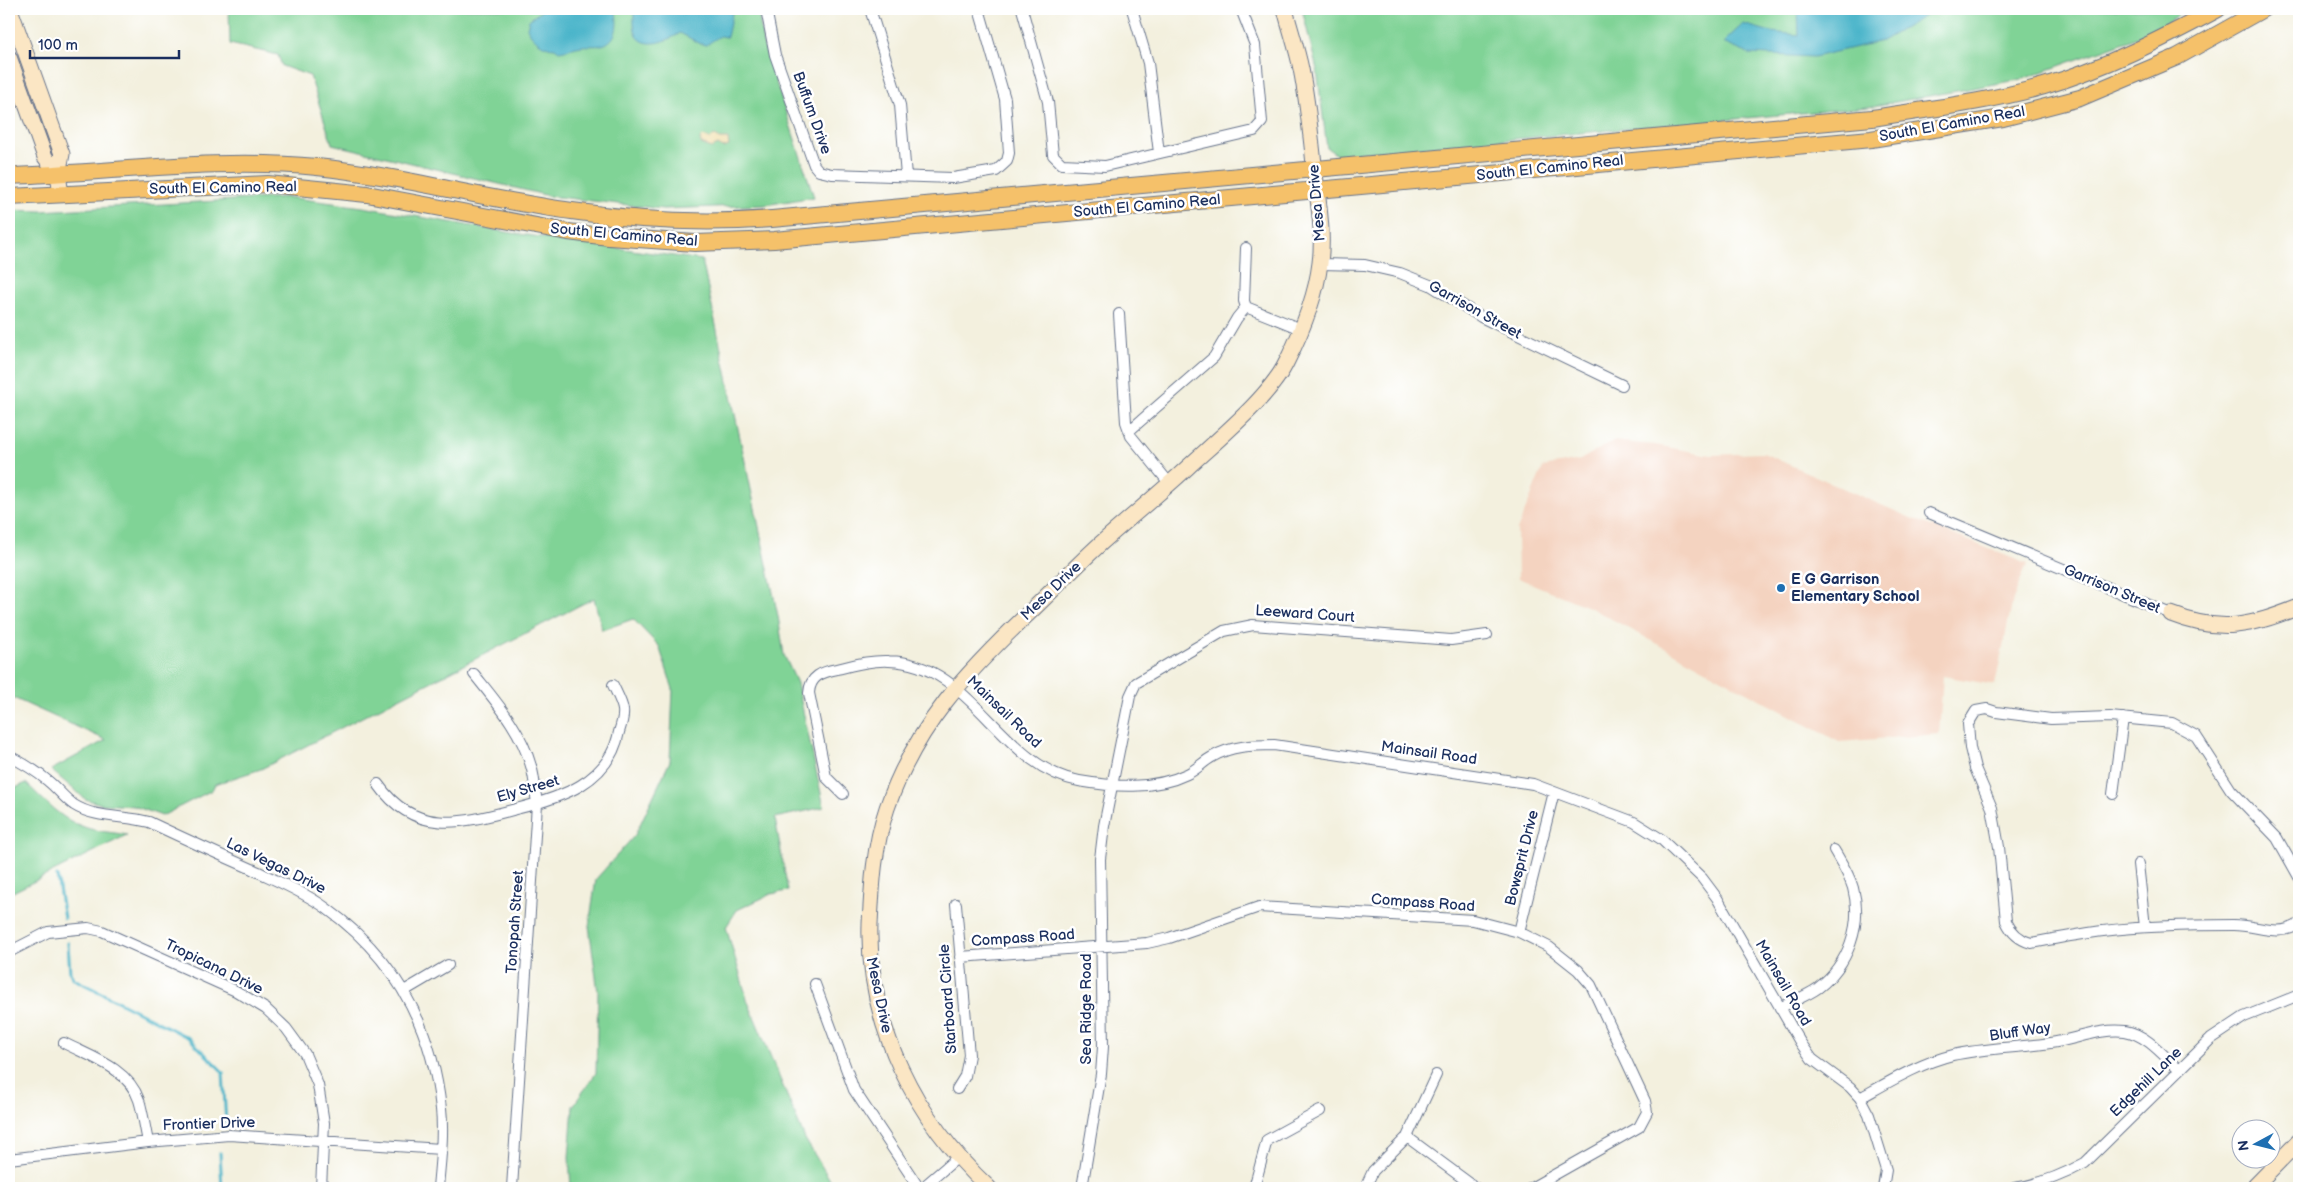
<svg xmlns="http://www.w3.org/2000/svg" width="2308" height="1197" font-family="'Balsamiq Sans',sans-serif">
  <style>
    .built { fill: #f4d3c0 }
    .green { fill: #80d396; stroke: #4e817a }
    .sand { fill: #eeda9e; stroke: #84847e }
    .water { fill: #4cb5ca; stroke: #347294 }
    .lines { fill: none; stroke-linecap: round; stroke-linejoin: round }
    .stream { stroke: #4cb5ca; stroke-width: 3 }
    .street-casing { stroke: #67738b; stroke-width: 12 }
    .secondary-casing { stroke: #67738b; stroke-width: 17 }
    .primary-casing { stroke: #67738b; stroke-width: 18 }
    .street { stroke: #fff; stroke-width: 10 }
    .secondary { stroke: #fbe6c4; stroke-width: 15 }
    .primary { stroke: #f5c16b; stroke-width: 16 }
    .poi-dot { fill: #1f6fb2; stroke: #fff; stroke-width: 2 }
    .labels { text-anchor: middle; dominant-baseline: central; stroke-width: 5; stroke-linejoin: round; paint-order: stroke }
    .street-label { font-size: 15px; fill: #1b2f5e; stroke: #fff }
    .poi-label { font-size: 15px; font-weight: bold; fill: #1b2f5e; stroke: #fff; text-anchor: start }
  </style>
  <rect width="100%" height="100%" fill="#fff"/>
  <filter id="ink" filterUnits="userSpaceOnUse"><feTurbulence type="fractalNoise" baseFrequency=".02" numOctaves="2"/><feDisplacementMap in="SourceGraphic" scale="10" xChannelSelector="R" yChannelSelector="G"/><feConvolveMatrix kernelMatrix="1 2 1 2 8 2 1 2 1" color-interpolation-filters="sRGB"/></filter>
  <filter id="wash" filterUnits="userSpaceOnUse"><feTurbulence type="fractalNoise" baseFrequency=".0096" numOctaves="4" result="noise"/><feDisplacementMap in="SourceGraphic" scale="20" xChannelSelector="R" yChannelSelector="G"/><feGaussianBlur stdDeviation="1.12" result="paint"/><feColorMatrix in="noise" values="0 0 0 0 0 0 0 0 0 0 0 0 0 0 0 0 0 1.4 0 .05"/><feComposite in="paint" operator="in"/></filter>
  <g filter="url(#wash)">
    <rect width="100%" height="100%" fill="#f3f0de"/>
    <path class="built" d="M 1613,441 L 1655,445 L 1711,455 L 1763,453 L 1911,518 L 2027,564 L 2013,599 L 1995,685 L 1943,676 L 1939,734 L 1839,742 L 1593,609 L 1518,578 L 1517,530 L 1543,467 L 1580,460 Z"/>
    <path class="green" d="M 229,9 L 758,9 L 763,43 L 814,197 L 765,205 L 663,209 L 549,196 L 332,144 L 310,76 L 282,66 L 278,55 L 230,44 Z
      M 1302,9 L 2189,9 L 2147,34 L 2023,79 L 1868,107 L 1337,155 L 1327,148 L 1317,70 Z
      M 287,197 L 363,207 L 512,233 L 702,260 L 778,616 L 784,655 L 797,683 L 824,807 L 775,818 L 788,891 L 771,894 L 737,910 L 726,927 L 748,1002 L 805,1139 L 835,1188 L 571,1188 L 569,1157 L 573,1106 L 596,1073 L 598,992 L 589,926 L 596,879 L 635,835 L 670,761 L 673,689 L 659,646 L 633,619 L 602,630 L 594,598 L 261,769 L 215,784 L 212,790 L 162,816 L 134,806 L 101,804 L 85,799 L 51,770 L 106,740 L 9,696 L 9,210 L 41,211 Z
      M 26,783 C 44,800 60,819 84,827 C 97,832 113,832 127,835 L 9,894 L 9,791 Z"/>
    <path class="sand" d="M 714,135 L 720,139 L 728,139 L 729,146 L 723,148 L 718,145 L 712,148 L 701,144 L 700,139 L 703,136 L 710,139 Z"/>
    <path class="water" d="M 544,9 L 615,9 C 618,20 619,38 605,44 C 598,47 589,45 582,46 C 574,47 567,50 559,51 L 555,48 C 543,48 531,38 527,28 L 529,20 Z
      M 634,9 L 733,9 L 727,37 L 720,36 L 706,45 L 701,44 L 680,33 C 670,40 646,50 637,36 C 633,28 634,17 634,9 Z
      M 1798,9 L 1937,9 L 1882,41 L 1814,57 L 1749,54 L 1723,43 L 1743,24 L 1771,32 L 1799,35 Z"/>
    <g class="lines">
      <path class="stream" d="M 57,876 L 64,918
        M 68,943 L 70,973 L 74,979 L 189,1038 L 223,1072 L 226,1125
        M 220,1153 L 222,1188"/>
    </g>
  </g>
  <g filter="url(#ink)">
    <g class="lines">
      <g class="street-casing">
        <path id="street" d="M 766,9 L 775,55 L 814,165 L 819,171 L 832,174 L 953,178 L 996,171 L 1007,161 L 1009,153 L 1005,99 L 979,9
          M 870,9 L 900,105 L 906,176
          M 1022,9 L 1048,102 L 1053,155 L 1062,164 L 1105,166 L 1254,131 L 1262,122 L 1255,45 L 1241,9
          M 1132,9 L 1148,63 L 1159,153
          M 1246,248 L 1244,301 L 1246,307
          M 1320,264 L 1365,265 L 1400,273 L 1430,285 L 1481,317 L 1622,385
          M 1246,307 L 1301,329
          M 1119,314 L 1126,422 L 1131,436 L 1170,484
          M 1129,431 L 1214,357 L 1237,318 L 1246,307
          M 1929,513 L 2171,614
          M 474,674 C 497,703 521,730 531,766 C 535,778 535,792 537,804 L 512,1188
          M 9,756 C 23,763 36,771 48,781 C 57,788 64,798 74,805 C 96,819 125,815 149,822 C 183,838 218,854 252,869 C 277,881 304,892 326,908 C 394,957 432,1025 441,1109 C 444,1135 440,1162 438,1188
          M 378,784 C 415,837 463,823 516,809 C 560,798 609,783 619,732 C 621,726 624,716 623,710 C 622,702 616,692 613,685
          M 843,794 L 826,777 L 809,693 C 810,676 822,672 837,669 C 854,665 871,660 889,661 C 973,663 1000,767 1079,781 C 1114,787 1154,790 1187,774 C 1196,770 1203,762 1212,757 C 1230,746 1253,745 1274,745 L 1533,784 L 1634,822 L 1661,839 L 1702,878 L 1717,898 L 1800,1042 L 1812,1059 L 1850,1087 L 1860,1098 L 1869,1115 L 1886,1170 L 1883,1188
          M 2113,794 L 2123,718
          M 2138,864 L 2145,927
          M 2299,877 L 2277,838 L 2231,790 L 2196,736 L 2172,723 L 2110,717 L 2051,719 L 1996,712 L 1987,709 L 1976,711 L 1968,724 L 1970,748 L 1975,768 L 1992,808 L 1999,847 L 2006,921 C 2011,932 2020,940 2031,943 C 2055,939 2079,934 2103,931 C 2146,926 2190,925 2233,925 C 2258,925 2278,938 2299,924
          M 956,904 L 969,1055 L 965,1076 L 957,1089
          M 1519,932 L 1554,792
          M 9,952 L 48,932 L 88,928 L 102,931 L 236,991 L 266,1009 L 286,1028 L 305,1054 L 318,1085 L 324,1123 L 321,1188
          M 960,957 L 1147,943 L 1169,938 L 1259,907 L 1473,920 L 1519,932 L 1549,947 L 1578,970 L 1591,985 L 1645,1101 L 1647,1112 L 1639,1127 L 1531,1188
          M 815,984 L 854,1090 L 919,1188
          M 404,991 L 448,965
          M 1780,1008 C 1792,1001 1807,996 1818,988 C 1848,965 1863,925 1853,888 C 1849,874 1841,862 1834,850
          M 64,1043 C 91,1057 128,1068 139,1100 C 143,1113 145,1128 148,1142
          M 1860,1098 C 1889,1082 1920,1063 1953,1055 C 1984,1048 2018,1048 2050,1043 C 2075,1040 2099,1028 2125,1031 C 2146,1034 2164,1056 2179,1070
          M 1407,1137 L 1476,1188
          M 9,1159 L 148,1142 L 229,1135 L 441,1149
          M 922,1188 L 958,1157
          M 1082,1188 L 1101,1074 L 1103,1047 L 1100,859 L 1104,826 L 1130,696 L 1136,683 L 1224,631 L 1253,625 L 1451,640 L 1487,635
          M 1254,1188 L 1267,1140 L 1320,1111
          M 1365,1188 L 1373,1171 L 1407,1137 L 1436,1075
          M 2014,1188 C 2039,1185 2063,1175 2085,1163 L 2211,1039 L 2244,1017 L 2299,995"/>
      </g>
      <g class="secondary-casing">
        <path id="secondary" d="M 10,9 L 62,154 L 58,174 L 61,194
          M 9,57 L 45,157 L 58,174
          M 2171,614 C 2222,634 2250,626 2299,607
          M 989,1188 C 916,1120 867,1026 870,924 C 872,885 874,846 887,808 C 916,725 967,672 1029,613 C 1052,591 1075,567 1099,545 C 1128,519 1159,494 1188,467 C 1216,441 1271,396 1287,361 C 1302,331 1316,297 1320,263 C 1324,232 1318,203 1315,173 C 1311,138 1308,103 1301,69 C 1297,49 1290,29 1285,9
          M 2253,1188 L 2299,1141"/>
      </g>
      <g class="primary-casing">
        <path id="primary" d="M 9,176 C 111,173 215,157 317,167 C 403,176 486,200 572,211 C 638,221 705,224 772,219 L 1872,118 C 1929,109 1988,102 2044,86 C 2105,68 2162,39 2218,9
          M 9,197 L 268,184 L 367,194 L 568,232 L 609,237 L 695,243 L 774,240 L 1871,139 L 2003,118 L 2080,98 L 2177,57 L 2263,9"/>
      </g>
      <use href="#street" class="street"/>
      <use href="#secondary" class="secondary"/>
      <use href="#primary" class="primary"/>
    </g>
  </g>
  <circle class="poi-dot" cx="1781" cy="588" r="5"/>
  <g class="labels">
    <g class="street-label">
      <text transform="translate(812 113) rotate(70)">Buffum Drive</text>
      <text transform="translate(1952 124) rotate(-10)">South El Camino Real</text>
      <text transform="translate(1550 168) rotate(-6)">South El Camino Real</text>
      <text transform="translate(223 188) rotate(-1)">South El Camino Real</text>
      <text transform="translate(1317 203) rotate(-95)">Mesa Drive</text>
      <text transform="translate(1147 206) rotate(-5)">South El Camino Real</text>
      <text transform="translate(624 235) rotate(5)">South El Camino Real</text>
      <text transform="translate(1475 310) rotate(29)">Garrison Street</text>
      <text transform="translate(2112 589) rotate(23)">Garrison Street</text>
      <text transform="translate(1051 591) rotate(-44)">Mesa Drive</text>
      <text transform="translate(1305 614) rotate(4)">Leeward Court</text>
      <text transform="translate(1004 712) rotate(44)">Mainsail Road</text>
      <text transform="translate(1429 753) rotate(8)">Mainsail Road</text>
      <text transform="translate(528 789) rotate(-16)">Ely Street</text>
      <text transform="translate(1522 858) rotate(-76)">Bowsprit Drive</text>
      <text transform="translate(276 866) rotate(26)">Las Vegas Drive</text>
      <text transform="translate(1423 903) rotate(4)">Compass Road</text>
      <text transform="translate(515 922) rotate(-86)">Tonopah Street</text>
      <text transform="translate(1023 938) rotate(-4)">Compass Road</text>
      <text transform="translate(214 967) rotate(26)">Tropicana Drive</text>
      <text transform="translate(1783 983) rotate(60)">Mainsail Road</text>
      <text transform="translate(879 995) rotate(78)">Mesa Drive</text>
      <text transform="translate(948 999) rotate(-94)">Starboard Circle</text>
      <text transform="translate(1086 1009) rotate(-90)">Sea Ridge Road</text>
      <text transform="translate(2020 1032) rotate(-8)">Bluff Way</text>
      <text transform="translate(2146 1082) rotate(-44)">Edgehill Lane</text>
      <text transform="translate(209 1124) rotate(-2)">Frontier Drive</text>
    </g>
    <g class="poi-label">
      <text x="1791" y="579">E G Garrison<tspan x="1791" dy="17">Elementary School</tspan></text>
    </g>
  </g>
  <rect width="2308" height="1197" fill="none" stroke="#fff" stroke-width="30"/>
  <g transform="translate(2256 1144) rotate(263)"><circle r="24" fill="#ffffff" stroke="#a4acbf"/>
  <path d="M0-4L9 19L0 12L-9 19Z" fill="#1f6fb2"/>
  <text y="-8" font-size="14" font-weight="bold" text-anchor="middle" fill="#1b2f5e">N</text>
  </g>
  <path d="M30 50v8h149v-8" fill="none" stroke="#1b2f5e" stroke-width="2.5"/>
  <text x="38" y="50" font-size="15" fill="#1b2f5e" stroke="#ffffff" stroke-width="4" paint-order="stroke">100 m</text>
</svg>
